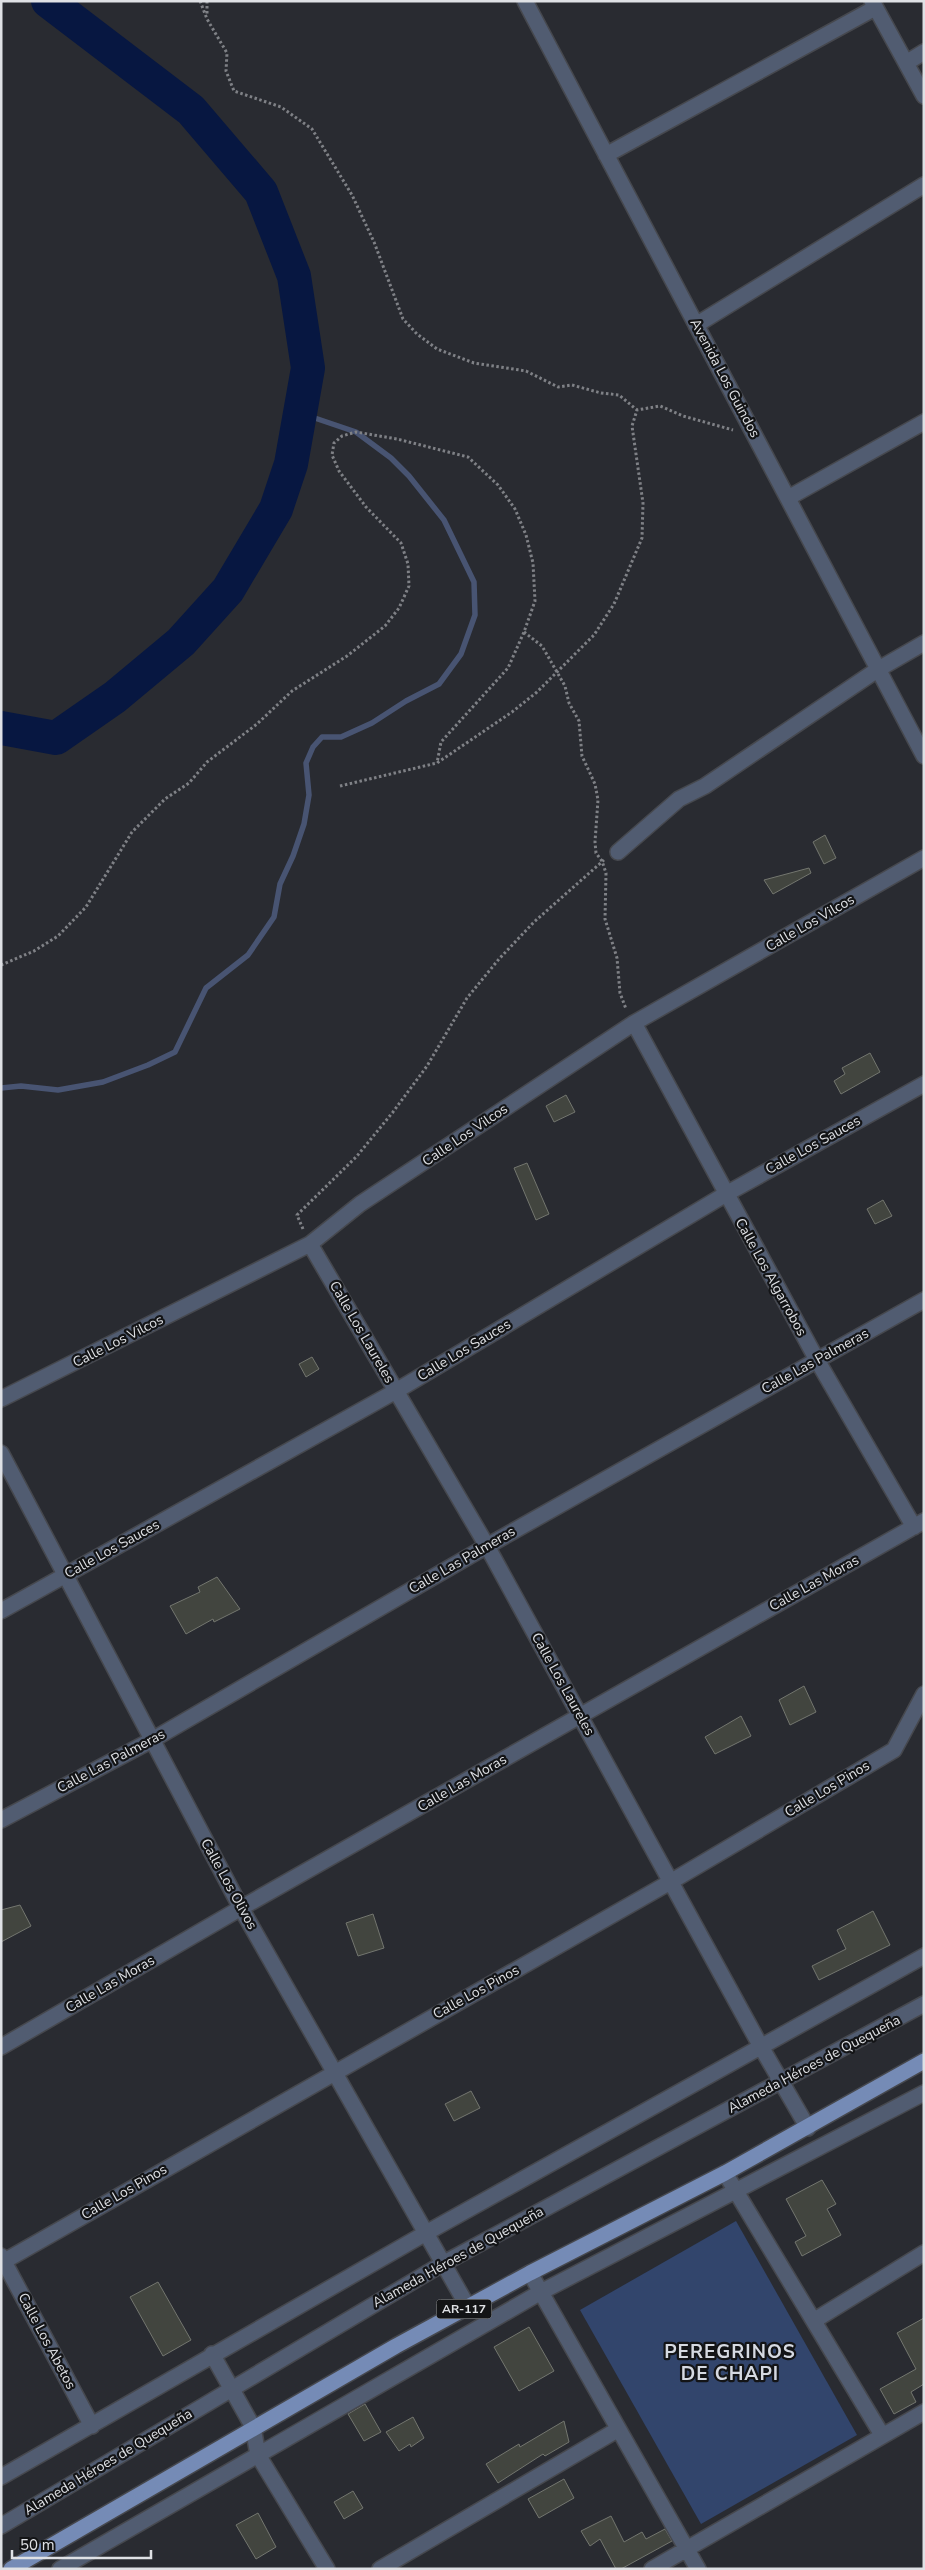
<svg xmlns="http://www.w3.org/2000/svg" width="925" height="2570" font-family="'Nunito Sans',sans-serif">
  <style>
    .green { fill: #32456c }
    .lines { fill: none; stroke-linecap: round; stroke-linejoin: round }
    .stream { stroke: #485472; stroke-width: 5.5 }
    .river { stroke: #071741; stroke-width: 34 }
    .building { fill: #42453f; stroke: #73766f }
    .minor-casing { stroke: #46484e; stroke-width: 18 }
    .major-casing { stroke: #46484e; stroke-width: 18 }
    .path { stroke: #7f8186; stroke-width: 3; stroke-dasharray: 2.5 2.5; stroke-linecap: butt }
    .minor { stroke: #515c71; stroke-width: 15 }
    .major { stroke: #758bb6; stroke-width: 15 }
    .labels { text-anchor: middle; dominant-baseline: central; stroke-width: 4.5; stroke-linejoin: round; paint-order: stroke }
    .shield { fill: #131416; stroke: #a2a4a7; stroke-width: 1 }
    .shield-label { font-size: 12px; font-weight: bold; fill: #dfe1e5 }
    .street-label { font-size: 14px; fill: #dfe1e5; stroke: #131416 }
    .district-label { font-size: 19px; font-weight: bold; letter-spacing: 1px; fill: #d5d9e1; stroke: #131416 }
  </style>
  <rect width="100%" height="100%" fill="#292b31"/>
  <path class="green" d="M 736,2221 L 857,2435 L 701,2524 L 580,2310 Z"/>
  <g class="lines">
    <path class="stream" d="M 1,1088 L 21,1086 L 58,1090 L 103,1082 L 148,1065 L 175,1052 L 206,988 L 248,955 L 274,917 L 280,884 L 293,856 L 304,824 L 309,795 L 306,763 L 313,747 L 322,737 L 341,737 L 372,723 L 406,701 L 439,684 L 461,654 L 475,615 L 474,582 L 444,520 L 409,476 L 391,458 L 356,432 L 300,413"/>
    <path class="river" d="M 1,728 L 56,738 L 115,697 L 181,642 L 228,590 L 276,509 L 291,464 L 308,368 L 294,276 L 261,192 L 191,110 L 48,1"/>
  </g>
  <path class="building" d="M 825,835 L 836,858 L 824,864 L 813,842 Z
    M 809,868 L 811,873 L 773,894 L 764,880 Z
    M 870,1053 L 880,1072 L 841,1094 L 834,1081 L 845,1074 L 842,1068 Z
    M 566,1095 L 575,1112 L 554,1122 L 546,1106 Z
    M 527,1163 L 549,1214 L 536,1220 L 514,1168 Z
    M 883,1200 L 892,1216 L 875,1224 L 867,1209 Z
    M 312,1357 L 319,1369 L 306,1377 L 299,1364 Z
    M 217,1577 L 240,1609 L 214,1622 L 213,1619 L 186,1634 L 170,1606 L 200,1592 L 198,1587 Z
    M 804,1686 L 816,1712 L 790,1725 L 779,1700 Z
    M 741,1716 L 751,1736 L 715,1754 L 705,1737 Z
    M 20,1905 L 31,1926 L 1,1942 L 1,1910 Z
    M 873,1911 L 890,1945 L 819,1980 L 812,1966 L 846,1949 L 837,1930 Z
    M 373,1914 L 384,1948 L 358,1956 L 346,1923 Z
    M 471,2091 L 480,2108 L 454,2121 L 445,2104 Z
    M 822,2180 L 836,2204 L 827,2209 L 841,2235 L 802,2256 L 795,2242 L 806,2236 L 786,2199 Z
    M 158,2282 L 191,2340 L 163,2356 L 130,2297 Z
    M 924,2318 L 924,2384 L 911,2392 L 916,2402 L 894,2414 L 880,2389 L 916,2369 L 897,2333 Z
    M 529,2327 L 554,2371 L 519,2391 L 494,2347 Z
    M 365,2404 L 381,2432 L 364,2441 L 348,2414 Z
    M 413,2417 L 424,2438 L 411,2447 L 410,2444 L 399,2451 L 386,2432 Z
    M 564,2421 L 569,2442 L 545,2456 L 543,2454 L 498,2483 L 486,2464 L 519,2444 L 520,2447 Z
    M 564,2479 L 574,2498 L 539,2518 L 528,2499 Z
    M 353,2491 L 363,2508 L 344,2519 L 334,2502 Z
    M 258,2513 L 276,2547 L 256,2559 L 236,2525 Z
    M 611,2516 L 624,2542 L 642,2532 L 646,2539 L 665,2529 L 672,2541 L 621,2569 L 616,2569 L 600,2539 L 590,2546 L 581,2531 Z"/>
  <g class="lines">
    <g class="minor-casing">
      <path id="minor" d="M 525,1 L 924,756
        M 872,1 L 924,96
        M 906,63 L 924,52
        M 606,155 L 875,8
        M 696,325 L 924,185
        M 788,498 L 924,422
        M 618,852 L 679,799 L 705,786 L 877,670 L 924,643
        M 634,1023 L 817,1360 L 914,1527
        M 310,1244 L 487,1546 L 760,2045 L 808,2128
        M 1,1399 L 310,1244 L 360,1204 L 634,1023 L 924,858
        M 1,1453 L 241,1908 L 468,2307
        M 1,1611 L 396,1391 L 726,1194 L 924,1084
        M 1,1820 L 152,1740 L 487,1546 L 924,1300
        M 1,2047 L 241,1908 L 924,1521
        M 725,2173 L 882,2435
        M 1,2256 L 92,2426
        M 1,2263 L 672,1881 L 894,1750 L 924,1694
        M 530,2273 L 698,2569
        M 815,2320 L 924,2253
        M 212,2354 L 253,2427 L 258,2455 L 327,2569
        M 1,2477 L 426,2233 L 924,1956
        M 1,2526 L 444,2263 L 924,2004
        M 60,2569 L 541,2292 L 924,2093
        M 380,2569 L 617,2430
        M 652,2569 L 924,2412"/>
    </g>
    <g class="major-casing">
      <path id="major" d="M 11,2569 L 396,2346 L 530,2273 L 725,2173 L 924,2061"/>
    </g>
    <path class="path" d="M 200,1 L 207,19 L 227,53 L 226,71 L 234,91 L 281,107 L 312,129 L 352,195 L 374,242 L 403,319 L 417,334 L 437,349 L 474,363 L 526,371 L 558,387 L 572,385 L 601,393 L 619,395 L 637,410
      M 207,1 L 207,15
      M 524,632 L 542,646 L 565,686 L 569,703 L 579,721 L 582,756 L 595,784 L 598,800 L 595,842 L 596,853 L 602,861 L 606,873 L 605,919 L 617,958 L 620,993 L 626,1009
      M 340,786 L 437,763 L 512,712 L 537,692 L 594,635 L 614,604 L 642,538 L 643,503 L 632,426 L 637,410 L 660,406 L 683,416 L 733,430
      M 1,965 L 34,951 L 58,936 L 86,907 L 132,832 L 165,799 L 189,783 L 207,762 L 257,724 L 292,691 L 347,656 L 385,626 L 399,608 L 409,586 L 408,564 L 401,543 L 366,507 L 339,471 L 332,455 L 334,443 L 342,436 L 356,432 L 397,439 L 468,457 L 498,485 L 515,509 L 526,535 L 533,563 L 535,601 L 524,632 L 508,668 L 441,742 L 437,763
      M 303,1229 L 297,1215 L 357,1156 L 393,1112 L 427,1066 L 467,998 L 499,959 L 534,922 L 604,860"/>
    <use href="#minor" class="minor"/>
    <use href="#major" class="major"/>
  </g>
  <g class="labels">
    <rect class="shield" x="436.5" y="2299.5" width="55" height="19" rx="4"/>
    <g class="shield-label">
      <text x="464" y="2309">AR-117</text>
    </g>
    <g class="street-label">
      <text transform="translate(725 378) rotate(62)">Avenida Los Guindos</text>
      <text transform="translate(810 923) rotate(-30)">Calle Los Vilcos</text>
      <text transform="translate(465 1135) rotate(-34)">Calle Los Vilcos</text>
      <text transform="translate(813 1145) rotate(-29)">Calle Los Sauces</text>
      <text transform="translate(771 1277) rotate(61)">Calle Los Algarrobos</text>
      <text transform="translate(362 1332) rotate(60)">Calle Los Laureles</text>
      <text transform="translate(118 1341) rotate(-27)">Calle Los Vilcos</text>
      <text transform="translate(464 1350) rotate(-31)">Calle Los Sauces</text>
      <text transform="translate(815 1361) rotate(-29)">Calle Las Palmeras</text>
      <text transform="translate(112 1549) rotate(-29)">Calle Los Sauces</text>
      <text transform="translate(462 1560) rotate(-30)">Calle Las Palmeras</text>
      <text transform="translate(814 1583) rotate(-29)">Calle Las Moras</text>
      <text transform="translate(563 1684) rotate(61)">Calle Los Laureles</text>
      <text transform="translate(111 1761) rotate(-28)">Calle Las Palmeras</text>
      <text transform="translate(462 1783) rotate(-30)">Calle Las Moras</text>
      <text transform="translate(827 1789) rotate(-31)">Calle Los Pinos</text>
      <text transform="translate(229 1884) rotate(61)">Calle Los Olivos</text>
      <text transform="translate(110 1984) rotate(-30)">Calle Las Moras</text>
      <text transform="translate(476 1992) rotate(-29)">Calle Los Pinos</text>
      <text transform="translate(814 2064) rotate(-28)">Alameda Héroes de Quequeña</text>
      <text transform="translate(124 2192) rotate(-30)">Calle Los Pinos</text>
      <text transform="translate(458 2257) rotate(-29)">Alameda Héroes de Quequeña</text>
      <text transform="translate(47 2341) rotate(62)">Calle Los Abetos</text>
      <text transform="translate(108 2462) rotate(-31)">Alameda Héroes de Quequeña</text>
    </g>
    <g class="district-label">
      <text x="730" y="2352">PEREGRINOS<tspan x="730" dy="22">DE CHAPI</tspan></text>
    </g>
  </g>
  <rect width="925" height="2570" fill="none" stroke="#dfe1e5" stroke-width="5"/>
  <path d="M12 2550v8h139v-8" fill="none" stroke="#dfe1e5" stroke-width="2.5"/>
  <text x="20" y="2550" font-size="15" fill="#dfe1e5" stroke="#131416" stroke-width="4" paint-order="stroke">50 m</text>
</svg>
